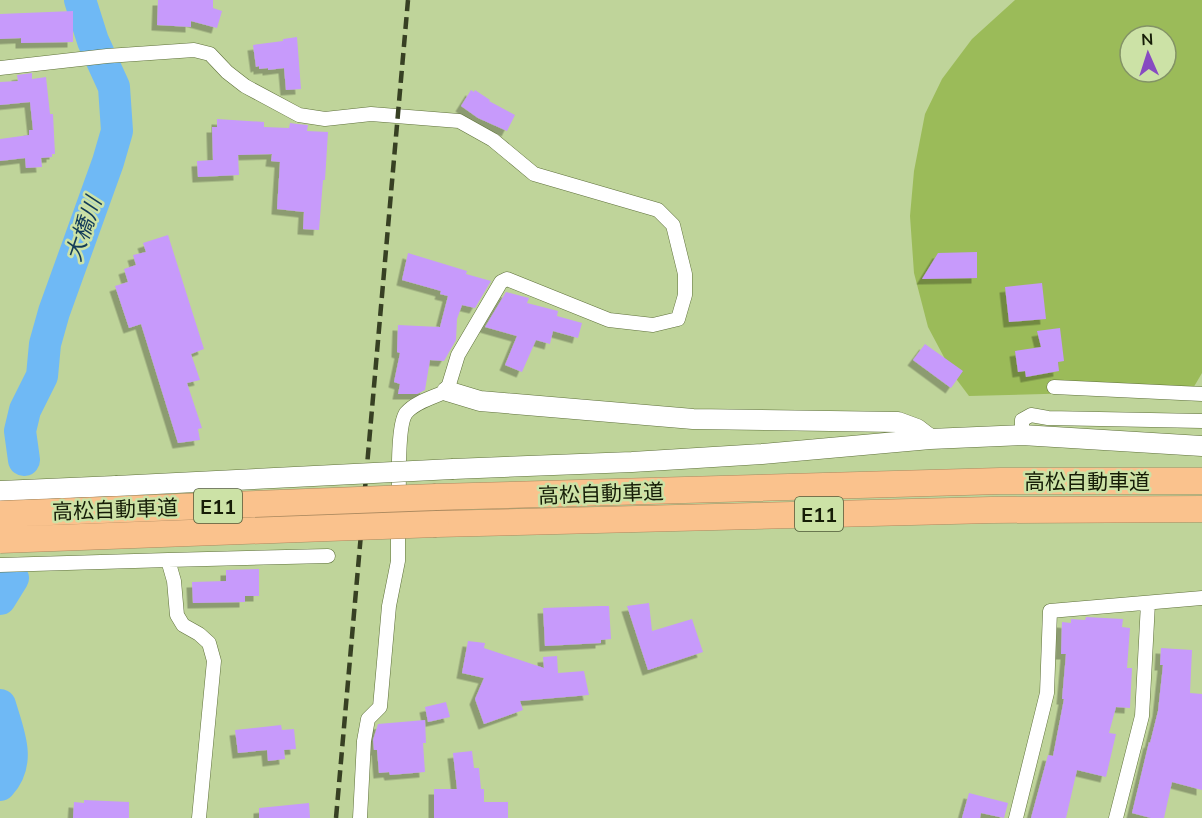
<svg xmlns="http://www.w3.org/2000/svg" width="1202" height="818" font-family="Mulish,'Noto Sans JP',sans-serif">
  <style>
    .green { fill: #9bbb59; fill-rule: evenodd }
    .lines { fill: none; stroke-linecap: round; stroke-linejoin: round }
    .river { stroke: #6fb9f5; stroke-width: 32 }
    .building { fill: #c79afb; filter: url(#shadow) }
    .street-casing { stroke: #5f713b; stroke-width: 15 }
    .secondary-casing { stroke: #5f713b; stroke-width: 21 }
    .highway-casing { stroke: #aa885e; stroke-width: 27 }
    .street { stroke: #fff; stroke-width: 14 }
    .secondary { stroke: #fff; stroke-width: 20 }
    .highway { stroke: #fac28d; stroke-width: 26 }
    .rail { stroke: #374023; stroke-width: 4.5; stroke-dasharray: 12 6; stroke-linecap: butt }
    .secondary-bridge-casing { stroke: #5f713b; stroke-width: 21; stroke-linecap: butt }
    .highway-bridge-casing { stroke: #aa885e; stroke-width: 27; stroke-linecap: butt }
    .secondary-bridge { stroke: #fff; stroke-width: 20 }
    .highway-bridge { stroke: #fac28d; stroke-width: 26 }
    .labels { text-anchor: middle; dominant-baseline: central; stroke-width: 5; stroke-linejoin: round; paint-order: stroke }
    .shield { fill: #cce2a6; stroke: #4d5837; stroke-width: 1.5 }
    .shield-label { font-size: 20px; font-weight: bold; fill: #161d07 }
    .street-label { font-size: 21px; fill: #161d07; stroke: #cce2a6 }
    .water-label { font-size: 22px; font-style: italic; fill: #123b58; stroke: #cce2a6 }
  </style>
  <defs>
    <filter id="shadow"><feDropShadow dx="-5.5" dy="5.5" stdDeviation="0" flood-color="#0004"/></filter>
  </defs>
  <rect width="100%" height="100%" fill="#bfd49a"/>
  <path class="green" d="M 1015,0 L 1202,0 L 1202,373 L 1192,390 L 969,396 L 954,376 L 928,327 L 914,273 L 910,216 L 914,171 L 925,114 L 942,79 L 972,39 ZM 1130,36 L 1166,36 L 1166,72 L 1130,72 Z"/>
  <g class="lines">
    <path class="river" d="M 24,460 L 20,431 L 25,410 L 42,376 L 45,344 L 54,312 L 108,162 L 117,131 L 114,87 L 93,41 L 80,0
      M 0,599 L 13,578
      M 0,705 C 8,733 22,761 0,785"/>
  </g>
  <path class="building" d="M 158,0 L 213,0 L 213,8 L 222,11 L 217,28 L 191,21 L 191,27 L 157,25 Z
    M 73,11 L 73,42 L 21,43 L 21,38 L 0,39 L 0,14 Z
    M 297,37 L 301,89 L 286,90 L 284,68 L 268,70 L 268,68 L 259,69 L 259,66 L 256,67 L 253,45 L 283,41 L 283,39 Z
    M 32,73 L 32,79 L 46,77 L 50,114 L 53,114 L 55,154 L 52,154 L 52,157 L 41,158 L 42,167 L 26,168 L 25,158 L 0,161 L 0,139 L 29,135 L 29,130 L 33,130 L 30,102 L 0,105 L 0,82 L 18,81 L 17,75 Z
    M 471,90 L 474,92 L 475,90 L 490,100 L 489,101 L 515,115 L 507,131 L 478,118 L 461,106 Z
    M 217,119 L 264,122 L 264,127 L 289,128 L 290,123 L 297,124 L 308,125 L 307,131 L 328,132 L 325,180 L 323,180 L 319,230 L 303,229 L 304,212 L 277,209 L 280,162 L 271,161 L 272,154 L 238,155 L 239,175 L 198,177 L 197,161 L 213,160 L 212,127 L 217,127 Z
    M 168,235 L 204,349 L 191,354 L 200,380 L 187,383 L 202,428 L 198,429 L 200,440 L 178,443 L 141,324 L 129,328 L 115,286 L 128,282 L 124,269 L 136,265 L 133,255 L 146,252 L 143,243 Z
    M 977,252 L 977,278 L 922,279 L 938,253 Z
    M 408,253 L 467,271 L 466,274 L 491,281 L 475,308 L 462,305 L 457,319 L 456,340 L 444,361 L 430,360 L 425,390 L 417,394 L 398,394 L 400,384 L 394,382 L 400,353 L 397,352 L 398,325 L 440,327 L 448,296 L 440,294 L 441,291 L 402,280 Z
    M 1042,283 L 1046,319 L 1009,322 L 1005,287 Z
    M 506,292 L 529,298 L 527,303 L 558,311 L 557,316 L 582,323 L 578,338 L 553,331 L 550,344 L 536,340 L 522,372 L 505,365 L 517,336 L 485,327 Z
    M 1060,328 L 1064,361 L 1058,362 L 1059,371 L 1026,377 L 1025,371 L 1018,372 L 1015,351 L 1041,347 L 1037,331 Z
    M 925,344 L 963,371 L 951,388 L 913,360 Z
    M 259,569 L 259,596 L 245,596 L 245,602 L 193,603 L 192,582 L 226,581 L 226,570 Z
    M 649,603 L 652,631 L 692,619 L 703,652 L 648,670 L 627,606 Z
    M 599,606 L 609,606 L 611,639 L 601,640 L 601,643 L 545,646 L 543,608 Z
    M 1086,617 L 1123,619 L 1122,627 L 1130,628 L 1127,668 L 1132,668 L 1130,708 L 1116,707 L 1109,733 L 1116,734 L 1106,777 L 1077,770 L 1066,818 L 1031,818 L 1048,755 L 1053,756 L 1064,699 L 1062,699 L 1066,654 L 1061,654 L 1062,622 L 1071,623 L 1071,619 L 1085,620 Z
    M 468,641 L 485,643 L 484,648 L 544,668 L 543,657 L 557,656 L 558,673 L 584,671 L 589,695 L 520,701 L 523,710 L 484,724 L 475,699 L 484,678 L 462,673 Z
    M 1161,648 L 1192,650 L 1190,693 L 1202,694 L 1202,790 L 1172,782 L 1164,818 L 1151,818 L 1132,813 L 1149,742 L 1150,743 L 1158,711 L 1163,665 L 1160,665 Z
    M 446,702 L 450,717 L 428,722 L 425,707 Z
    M 425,720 L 426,743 L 423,743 L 425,772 L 390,775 L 389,772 L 379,773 L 377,750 L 374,750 L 373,740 L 378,724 Z
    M 281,725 L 282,730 L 294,729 L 296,749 L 284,750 L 285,759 L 268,761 L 267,750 L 238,753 L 235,730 Z
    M 472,751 L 474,768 L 479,768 L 481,789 L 484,789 L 484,802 L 508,802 L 508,818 L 434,818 L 434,789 L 457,789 L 453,753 Z
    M 969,793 L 1008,803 L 1004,818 L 981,813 L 980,818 L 962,818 Z
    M 84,800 L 129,802 L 129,818 L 73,818 L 74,802 L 84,803 Z
    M 309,803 L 310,818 L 259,818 L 259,808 Z"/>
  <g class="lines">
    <g class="street-casing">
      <path id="street" d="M 0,68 L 107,56 L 194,50 L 210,54 L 227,72 L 245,86 L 299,115 L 325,119 L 371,114 L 459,121 L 493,140 L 534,174 L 658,210 L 673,225 L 685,274 L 685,295 L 678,319 L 653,325 L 609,320 L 507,279 L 501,282 L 458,355 L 447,391 C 434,397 415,402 406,413 C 397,425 399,485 399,502
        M 1054,387 L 1202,394
        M 1022,435 L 1022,420 L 1031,415 L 1048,418 L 1202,421
        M 168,560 L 328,556
        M 0,565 L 168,560 L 174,581 L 177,615 L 183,625 L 199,634 L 209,643 L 214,661 L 199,818
        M 360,818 L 364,741 L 368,719 L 380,707 L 389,606 L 398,561 L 398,521
        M 1016,818 L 1047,693 L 1050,611 L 1202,598
        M 1116,818 L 1142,716 L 1148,603"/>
    </g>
    <g class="secondary-casing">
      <path id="secondary" d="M 447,391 L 480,401 L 693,419 L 898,422 L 917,429 L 930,439
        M 453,469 L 632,462 L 762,454 L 930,439 L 1022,435 L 1202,446
        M 0,491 L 116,486"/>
    </g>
    <g class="highway-casing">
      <path id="highway" d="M 436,497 L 1000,481 L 1202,481
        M 436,524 L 991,510 L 1202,509"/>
    </g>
    <use href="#street" class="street"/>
    <use href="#secondary" class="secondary"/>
    <use href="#highway" class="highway"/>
    <path class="rail" d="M 336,818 L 408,0"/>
    <g class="secondary-bridge-casing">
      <path id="secondary-bridge" d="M 116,486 L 453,469"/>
    </g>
    <g class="highway-bridge-casing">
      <path id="highway-bridge" d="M 0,514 L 436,497
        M 0,540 L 436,524"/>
    </g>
    <use href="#secondary-bridge" class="secondary-bridge"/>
    <use href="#highway-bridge" class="highway-bridge"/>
  </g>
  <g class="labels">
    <g class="shield">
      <rect x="194" y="489" width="48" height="34" rx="4.5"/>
      <rect x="795" y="497" width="48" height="34" rx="4.5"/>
    </g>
    <g class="shield-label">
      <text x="218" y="506">E11</text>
      <text x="819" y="514">E11</text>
    </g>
    <g class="street-label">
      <text x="1087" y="481">高松自動車道</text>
      <text transform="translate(601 493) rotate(-2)">高松自動車道</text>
      <text transform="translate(115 509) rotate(-2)">高松自動車道</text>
    </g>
    <g class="water-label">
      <text transform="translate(83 229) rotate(-71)">大橋川</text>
    </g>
  </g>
  <g transform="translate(1148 54) rotate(357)"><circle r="28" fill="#cce2a6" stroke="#839366" stroke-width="1.5"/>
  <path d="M0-4.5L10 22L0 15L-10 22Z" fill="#874bc1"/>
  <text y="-9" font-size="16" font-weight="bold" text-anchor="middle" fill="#161d07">N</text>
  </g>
</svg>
